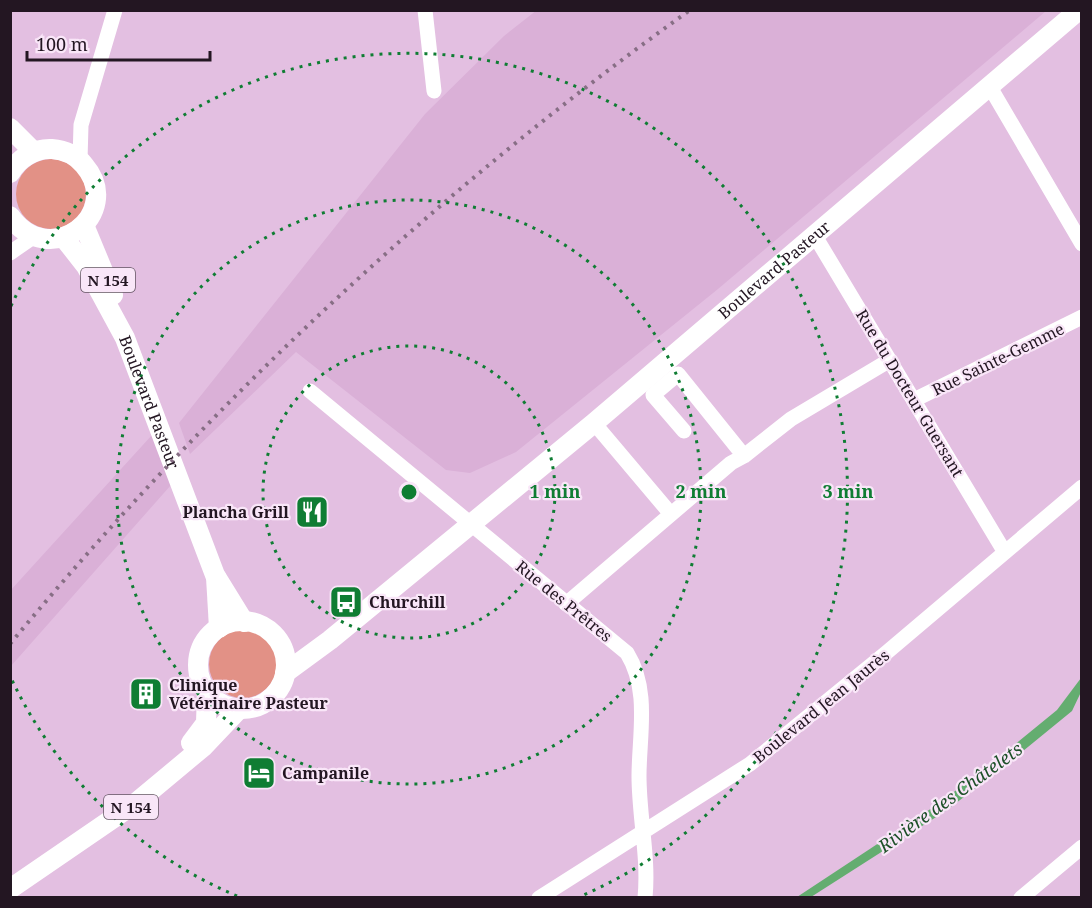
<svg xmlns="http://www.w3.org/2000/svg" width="1092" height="908" font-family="'Noto Serif',serif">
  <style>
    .built { fill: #dab0d7 }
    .green { fill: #e29186 }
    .water { fill: #64ad70 }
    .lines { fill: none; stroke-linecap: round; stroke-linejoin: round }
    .minor { stroke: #fff; stroke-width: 15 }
    .major { stroke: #fff; stroke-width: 20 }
    .rail { stroke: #876e85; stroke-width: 4; stroke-dasharray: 3 6; stroke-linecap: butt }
    .ring { fill: none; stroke: #0f7d33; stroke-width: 3; stroke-dasharray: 3 6 }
    .labels { text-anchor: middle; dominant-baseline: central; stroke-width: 4.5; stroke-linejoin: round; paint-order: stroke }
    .shield { fill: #f9e6f8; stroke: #635462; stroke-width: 1.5 }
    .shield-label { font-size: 15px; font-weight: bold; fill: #231622 }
    .street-label { font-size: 16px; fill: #231622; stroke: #f9e6f8 }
    .poi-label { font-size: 16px; font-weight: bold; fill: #231622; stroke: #f9e6f8; text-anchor: start }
    .water-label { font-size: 18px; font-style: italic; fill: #1d5028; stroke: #f9e6f8 }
    .centre { fill: #0f7d33; stroke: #f9e6f8; stroke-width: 3 }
    .ring-label { font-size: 18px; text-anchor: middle; font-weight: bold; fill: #0f7d33; stroke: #f9e6f8; stroke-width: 4.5; stroke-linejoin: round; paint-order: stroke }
  </style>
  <rect width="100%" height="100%" fill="#e3bfe1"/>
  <path class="built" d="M 537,10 L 1046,11 L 718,289 L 516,452 L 470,473 L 446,470 L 296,352 L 190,454 L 179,423 L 425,114 L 504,36 Z
    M 152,435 L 171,485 L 11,666 L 10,591 Z"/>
  <path class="green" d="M16 194a35 35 0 1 1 70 0a35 35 0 1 1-70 0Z
    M209 664a34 34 0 1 1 68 0a34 34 0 1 1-68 0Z"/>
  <path class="water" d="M 1081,678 L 1081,692 L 1072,711 L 996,773 L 944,812 L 811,897 L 797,897 L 935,806 L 986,768 L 1057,710 Z"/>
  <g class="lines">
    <path class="minor" d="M 425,10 L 434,91
      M 990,87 L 1082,244
      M 80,160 L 81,125 L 115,10
      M 815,236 L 1004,551
      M 10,253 L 33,237
      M 310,391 L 627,653 C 650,690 639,736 639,776 C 639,817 649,857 645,898
      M 914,400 L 1082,317
      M 594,423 L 670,513
      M 684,431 L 653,395 L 678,374 L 744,456
      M 566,604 L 731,463 L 744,456 L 791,419 L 890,360
      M 539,898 L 750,764 L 886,653 L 1082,487
      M 1021,898 L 1082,847"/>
    <g class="major">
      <path d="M 10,128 L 34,152"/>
      <path d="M 10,173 C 19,158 35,148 52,149 C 65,150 76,155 84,165 C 126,214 49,272 10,216"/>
      <path d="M 84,225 L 113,295"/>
      <path id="s1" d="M 64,238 L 86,266 L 125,338 L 215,575 L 244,622"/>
      <path d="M 216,577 L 219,628"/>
      <circle cx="242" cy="665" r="44"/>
      <path id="s2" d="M 285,673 L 330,640 L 594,423 L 1079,10"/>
      <path d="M 191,743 L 206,723 L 207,691"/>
      <path d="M 10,889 L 137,802 L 203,747 L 239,709"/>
    </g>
    <path class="rail" d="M 10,644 C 208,405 437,191 690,10"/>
  </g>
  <g class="ring">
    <circle cx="409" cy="492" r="146"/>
    <circle cx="409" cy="492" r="292"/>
    <path d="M237 896A439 439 0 0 1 11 678M11 306A439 439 0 1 1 581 896"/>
  </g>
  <defs>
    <g id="restaurant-square" transform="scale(1.725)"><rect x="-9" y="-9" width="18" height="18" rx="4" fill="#0f7d33" stroke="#f9e6f8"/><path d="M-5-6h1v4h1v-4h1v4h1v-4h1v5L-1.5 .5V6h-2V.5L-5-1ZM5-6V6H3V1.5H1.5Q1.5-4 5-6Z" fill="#fff"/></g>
    <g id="bus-square" transform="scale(1.725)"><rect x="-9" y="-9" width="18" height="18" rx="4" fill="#0f7d33" stroke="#f9e6f8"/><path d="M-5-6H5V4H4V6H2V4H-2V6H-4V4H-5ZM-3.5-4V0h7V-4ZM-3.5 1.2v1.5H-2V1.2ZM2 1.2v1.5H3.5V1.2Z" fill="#fff"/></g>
    <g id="building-square" transform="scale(1.725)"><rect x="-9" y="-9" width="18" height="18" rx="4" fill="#0f7d33" stroke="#f9e6f8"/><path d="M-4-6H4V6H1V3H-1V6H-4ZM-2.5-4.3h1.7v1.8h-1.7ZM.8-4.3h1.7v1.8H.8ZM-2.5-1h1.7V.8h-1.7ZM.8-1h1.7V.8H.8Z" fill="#fff"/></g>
    <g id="hotel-square" transform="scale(1.725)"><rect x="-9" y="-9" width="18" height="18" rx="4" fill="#0f7d33" stroke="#f9e6f8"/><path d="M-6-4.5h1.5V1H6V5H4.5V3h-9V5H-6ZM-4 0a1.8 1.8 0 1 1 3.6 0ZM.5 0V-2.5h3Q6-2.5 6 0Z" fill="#fff"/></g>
  </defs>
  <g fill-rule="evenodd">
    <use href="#restaurant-square" x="312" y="512"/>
    <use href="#bus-square" x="346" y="602"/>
    <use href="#building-square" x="146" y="694"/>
    <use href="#hotel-square" x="259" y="773"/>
  </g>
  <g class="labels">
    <g class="shield">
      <rect x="81" y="268" width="54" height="24" rx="4.5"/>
      <rect x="104" y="795" width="54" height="24" rx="4.5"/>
    </g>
    <g class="shield-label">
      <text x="108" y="280">N 154</text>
      <text x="131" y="807">N 154</text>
    </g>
    <g class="street-label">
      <text stroke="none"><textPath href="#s2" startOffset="634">Boulevard Pasteur</textPath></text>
      <text transform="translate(998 359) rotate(-26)">Rue Sainte-Gemme</text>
      <text transform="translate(910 393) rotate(59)">Rue du Docteur Guersant</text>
      <text stroke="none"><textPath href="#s1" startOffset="186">Boulevard Pasteur</textPath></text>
      <text transform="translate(564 601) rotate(39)">Rue des Prêtres</text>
      <text transform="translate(821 706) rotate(-39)">Boulevard Jean Jaurès</text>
    </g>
    <g class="poi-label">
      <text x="289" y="512" text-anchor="end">Plancha Grill</text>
      <text x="369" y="602">Churchill</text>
      <text x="169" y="685">Clinique<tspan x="169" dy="18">Vétérinaire Pasteur</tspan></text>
      <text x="282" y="773">Campanile</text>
    </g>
    <g class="water-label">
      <text transform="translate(950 797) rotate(-36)">Rivière des Châtelets</text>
    </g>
  </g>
  <circle cx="409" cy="492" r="9" class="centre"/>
  <g class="ring-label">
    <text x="555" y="498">1 min</text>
    <text x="701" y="498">2 min</text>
    <text x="848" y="498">3 min</text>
  </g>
  <rect width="1092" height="908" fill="none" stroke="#231622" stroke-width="24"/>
  <path d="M27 51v9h183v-9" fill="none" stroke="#231622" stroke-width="3"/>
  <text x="36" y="51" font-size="18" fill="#231622" stroke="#f9e6f8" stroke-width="4.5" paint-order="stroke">100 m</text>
</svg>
